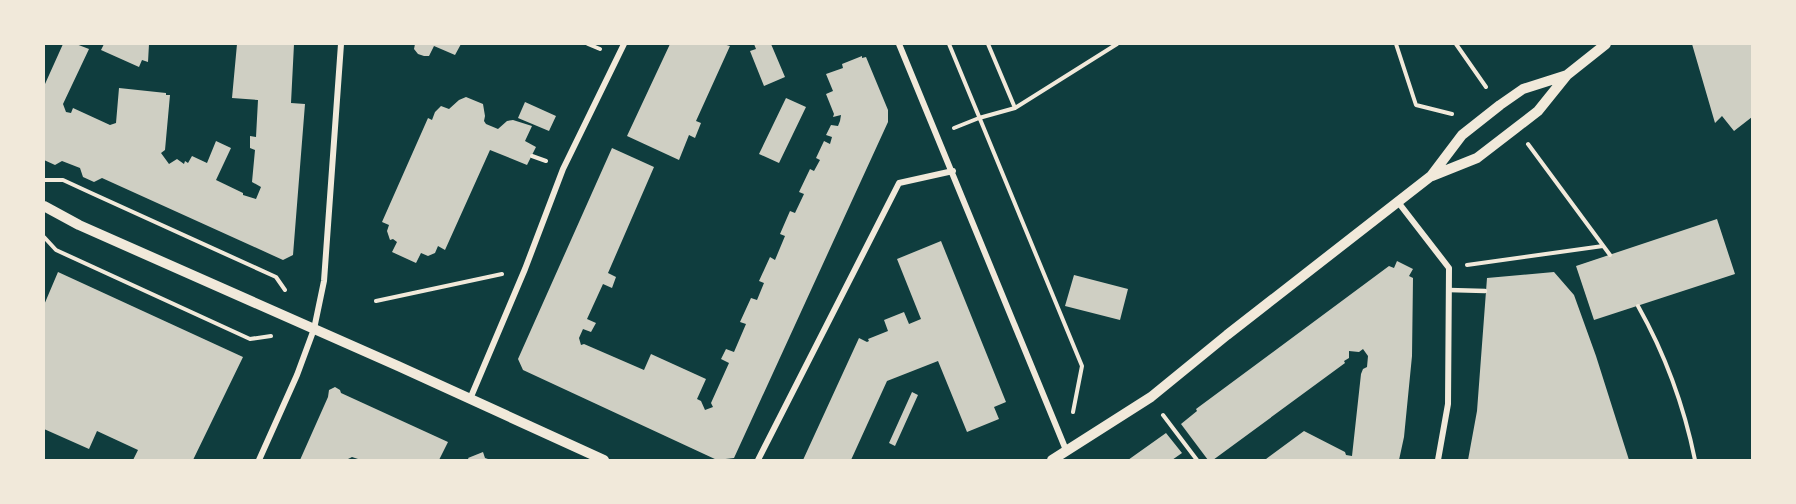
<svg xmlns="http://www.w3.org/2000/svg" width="1796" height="504" font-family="'Space Grotesk',sans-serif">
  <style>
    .building { fill: #cfcfc3 }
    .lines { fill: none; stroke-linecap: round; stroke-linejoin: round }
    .path { stroke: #f1e9da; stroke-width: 4 }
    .service { stroke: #f1e9da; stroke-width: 4.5 }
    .minor { stroke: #f1e9da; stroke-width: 6 }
    .tertiary { stroke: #f1e9da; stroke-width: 10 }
  </style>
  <rect width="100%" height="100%" fill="#0f3d3e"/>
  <path class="building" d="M 63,44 L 76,44 L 89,49 L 63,104 L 66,112 L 71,113 L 73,108 L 110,125 L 116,123 L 119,88 L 166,93 L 166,95 L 170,95 L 165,150 L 161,153 L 169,164 L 177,159 L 184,164 L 185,161 L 188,163 L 192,156 L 207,163 L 216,141 L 231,148 L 216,180 L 243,193 L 243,195 L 256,199 L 261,187 L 252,182 L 255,150 L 250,148 L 250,136 L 256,137 L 258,100 L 232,98 L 237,44 L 294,44 L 291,103 L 305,104 L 293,255 L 283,260 L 102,178 L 94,182 L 83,177 L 80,168 L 62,161 L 55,165 L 44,160 L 44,83 L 45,84 Z
    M 104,44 L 149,44 L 148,62 L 142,60 L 139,67 L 101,50 Z
    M 415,44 L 461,44 L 455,55 L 434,46 L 429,56 L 424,56 L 418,54 L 414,49 Z
    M 670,44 L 723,44 L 730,46 L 696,121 L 701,123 L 695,138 L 689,135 L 679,160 L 627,136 Z
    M 754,44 L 771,44 L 785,77 L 764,86 L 750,51 L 756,49 Z
    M 1692,44 L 1752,44 L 1752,117 L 1734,131 L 1722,116 L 1715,123 Z
    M 862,56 L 862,58 L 866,57 L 888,110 L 888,122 L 734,458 L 717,460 L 523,370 L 518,359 L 612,148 L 654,167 L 608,273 L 616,277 L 612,288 L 603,284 L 587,319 L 596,323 L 591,332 L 583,329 L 579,338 L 581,345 L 584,344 L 644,370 L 651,354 L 706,379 L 697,399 L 701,401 L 705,410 L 713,407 L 711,403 L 729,363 L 721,359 L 726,349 L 734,352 L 746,324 L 740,322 L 751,298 L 757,300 L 764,283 L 759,281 L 770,257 L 775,260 L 785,236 L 780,234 L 790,211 L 795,213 L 804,194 L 799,192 L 810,169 L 814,171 L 820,160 L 816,158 L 824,141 L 830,144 L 832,137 L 826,135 L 831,125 L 838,126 L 840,121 L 841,115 L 833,117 L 834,114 L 826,94 L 833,91 L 826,74 L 843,68 L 842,64 Z
    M 466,97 L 483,104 L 485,116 L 484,121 L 486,124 L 498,129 L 507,121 L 513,120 L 532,126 L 525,141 L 536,147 L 527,165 L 490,150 L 445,250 L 438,246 L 435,253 L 428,256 L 421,253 L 416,263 L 392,252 L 397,242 L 393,239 L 390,240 L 387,231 L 389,225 L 382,222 L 428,118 L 432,120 L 435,112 L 441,106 L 449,109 L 459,100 Z
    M 786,98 L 806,107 L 779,163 L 759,154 Z
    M 525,102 L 556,116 L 549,131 L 518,118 Z
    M 1717,219 L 1735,274 L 1594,320 L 1576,266 Z
    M 941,241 L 1006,402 L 994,407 L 999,419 L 967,432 L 938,361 L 887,381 L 851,460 L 803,460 L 859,338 L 867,342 L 869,341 L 868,339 L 888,331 L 884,320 L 904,312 L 909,324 L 921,319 L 897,259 Z
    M 1397,261 L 1413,269 L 1409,276 L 1413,278 L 1412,356 L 1404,437 L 1399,460 L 1266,459 L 1304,431 L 1345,452 L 1346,455 L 1352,456 L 1361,374 L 1363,369 L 1367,367 L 1368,356 L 1363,349 L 1359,352 L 1349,351 L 1349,358 L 1344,361 L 1345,363 L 1213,460 L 1208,460 L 1181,424 L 1197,411 L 1196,409 L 1389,266 L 1394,268 Z
    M 58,272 L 243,357 L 193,460 L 133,460 L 138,450 L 97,431 L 89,449 L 44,429 L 44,305 Z
    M 1554,272 L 1574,295 L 1596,356 L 1629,460 L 1468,460 L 1477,411 L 1487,278 Z
    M 1074,275 L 1128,289 L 1120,320 L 1065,306 Z
    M 335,387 L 340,390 L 341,393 L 448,442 L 439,460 L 361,460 L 352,457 L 346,460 L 300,460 L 328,397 L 329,390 Z
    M 912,392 L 918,395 L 895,446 L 889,443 Z
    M 1166,433 L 1182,453 L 1172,460 L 1128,460 Z
    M 483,452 L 485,458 L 491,460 L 469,460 L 468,458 Z"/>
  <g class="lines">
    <path class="path" d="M 588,44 L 600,49
      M 949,44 L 1082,366 L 1073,412
      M 988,44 L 1015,108
      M 1396,44 L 1416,105 L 1452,114
      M 1456,44 L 1486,87
      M 954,128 L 979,118 L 1015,108 L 1117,44
      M 1528,144 L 1610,255
      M 532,156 L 546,161
      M 44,180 L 63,180 L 89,192 L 276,277 L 285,290
      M 44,237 L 56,250 L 250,339 L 271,336
      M 1467,265 L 1603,246
      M 376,301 L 502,274
      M 1638,306 C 1665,354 1684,406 1695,460
      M 1163,415 L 1197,460"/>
    <path class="service" d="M 1449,290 L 1485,291"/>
    <path class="minor" d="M 899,44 L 1066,450
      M 1398,202 L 1449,268 L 1448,404 L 1438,460
      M 470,399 L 525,269 L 563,169 L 624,44
      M 259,460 L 297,375 L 314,329 L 324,281 L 341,44
      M 758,460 L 899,183 L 953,171"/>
    <path class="tertiary" d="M 1432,176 L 1477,158 L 1516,128 L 1538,111 L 1567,75 L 1606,44
      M 44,206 L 79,225 L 398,366 L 604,460
      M 1052,460 L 1151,397 L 1227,335 L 1431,176 L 1462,135 L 1500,105 L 1523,89 L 1567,75"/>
  </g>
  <rect width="1796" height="504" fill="none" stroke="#f1e9da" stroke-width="90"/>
</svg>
